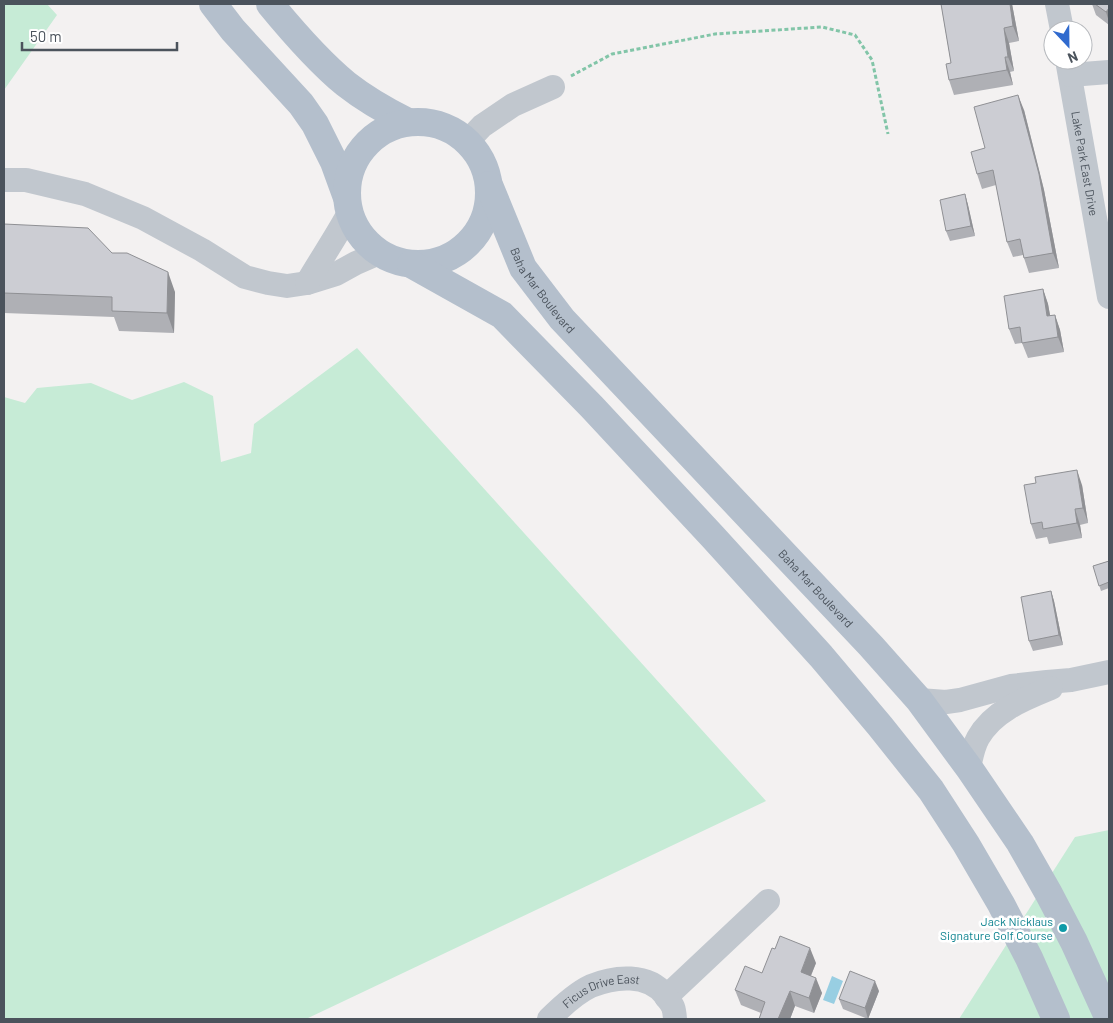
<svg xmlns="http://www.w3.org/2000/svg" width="1113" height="1023" font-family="Barlow,sans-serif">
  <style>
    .green { fill: #c6ebd6 }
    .water { fill: #98cee2 }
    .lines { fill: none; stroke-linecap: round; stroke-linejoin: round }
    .path { stroke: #82c5a8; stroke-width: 3; stroke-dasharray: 4 2.5; stroke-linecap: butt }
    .minor { stroke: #c1c7ce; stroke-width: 24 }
    .primary { stroke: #b4bfcc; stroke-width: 28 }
    .wall { fill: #afb0b5 }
    .shaded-wall { fill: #8f9094 }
    .building { fill: #cccdd3; stroke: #8f9094 }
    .culture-dot { fill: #0f9aa8; stroke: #fff; stroke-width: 2 }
    .labels { text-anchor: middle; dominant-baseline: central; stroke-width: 5; stroke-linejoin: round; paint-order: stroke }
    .street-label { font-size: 12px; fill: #4b535c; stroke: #fff }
    .culture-label { font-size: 12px; fill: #0d838f; stroke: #fff; text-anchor: end }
  </style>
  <rect width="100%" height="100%" fill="#f3f1f1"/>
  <path class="green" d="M 4,4 L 47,4 L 57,15 L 4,90 Z
    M 357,348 L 766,801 L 306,1019 L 4,1019 L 4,397 L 25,403 L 37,388 L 91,383 L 132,400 L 184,382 L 213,396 L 221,462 L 251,453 L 254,424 Z
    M 1109,830 L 1109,1019 L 959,1019 L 1075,837 Z"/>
  <path class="water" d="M 832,976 L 843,981 L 834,1004 L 823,1000 Z"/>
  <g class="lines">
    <path class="path" d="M 571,76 L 612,54 L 669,43 L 715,34 L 822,27 L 855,35 L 872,60 L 888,134"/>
    <g class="minor">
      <path d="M 1057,4 L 1062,30"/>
      <path id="s1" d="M 1067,60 L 1109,297"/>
      <path d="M 1070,75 L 1109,72"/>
      <path d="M 467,142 L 482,126 L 513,105 L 553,87"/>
      <path d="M 4,180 L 26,180 L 85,194 L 143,218 L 202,250 L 245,277 L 268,283 L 287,286 L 307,283 L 336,274 L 356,263 L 379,253"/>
      <path d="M 307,283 C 321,259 336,237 349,213"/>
      <path d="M 919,700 L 946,702 L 960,700 L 1011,686 L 1047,682 L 1071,680 L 1109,672"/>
      <path d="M 969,768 C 971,758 973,747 978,738 C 993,711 1024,699 1051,688"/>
      <path d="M 666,997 L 768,901"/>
      <path id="s2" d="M 549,1019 C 560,1008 576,993 591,986 C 615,976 648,973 665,995 C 673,1006 674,1006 675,1019"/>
    </g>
    <g class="primary">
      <path d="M 213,4 L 233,30 L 301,104 L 315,124 L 334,162 L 346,195"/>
      <path d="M 270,4 C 293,32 318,61 346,84 C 365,99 386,111 408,122"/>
      <circle cx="418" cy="193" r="71"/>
      <path id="s3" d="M 489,185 L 523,268 L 562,319 L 871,646 L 919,700 L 969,768 L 1020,843 L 1049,894 L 1074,942 L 1109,1019"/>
      <path d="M 411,264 L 502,315 L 592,407 L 713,537 L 821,656 L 880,726 L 931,790 L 966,844 L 1001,904 L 1029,958 L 1056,1019"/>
    </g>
  </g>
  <path class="wall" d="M 938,4 L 1012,4 L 1019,41 L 1009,43 L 1014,71 L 1010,72 L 1013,85 L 954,95 L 949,80 L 951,63 L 941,4 L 939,5 Z
    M 1092,4 L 1109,4 L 1109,25 L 1096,15 Z
    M 1024,110 L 1044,190 L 1059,268 L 1029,273 L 1023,255 L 1013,257 L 1007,242 L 996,185 L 982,189 L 977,174 L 985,148 Z
    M 965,194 L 968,205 L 975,236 L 950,241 L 946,231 Z
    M 4,224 L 112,253 L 175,292 L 174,333 L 119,331 L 114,317 L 4,313 Z
    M 1043,289 L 1048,304 L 1050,316 L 1055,315 L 1060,330 L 1064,352 L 1028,358 L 1022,343 L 1015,344 L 1009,329 Z
    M 1082,485 L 1088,523 L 1080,525 L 1082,538 L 1049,544 L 1047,537 L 1036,539 L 1031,524 Z
    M 1109,561 L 1109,588 L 1101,591 L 1093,566 Z
    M 1051,591 L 1054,601 L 1063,645 L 1033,651 L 1029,641 Z
    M 816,963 L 811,976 L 822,993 L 814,1013 L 795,1006 L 790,1019 L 759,1019 L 761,1013 L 741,1005 L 735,990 L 762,973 Z
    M 879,991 L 868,1019 L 843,1009 L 839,999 Z"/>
  <path class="shaded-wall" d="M 1010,4 L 1012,4 L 1019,41 L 1013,26 Z
    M 1109,8 L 1109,22 L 1106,12 Z
    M 1004,28 L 1009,43 L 1014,71 L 1008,57 Z
    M 1005,57 L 1010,72 L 1013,85 L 1007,70 Z
    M 1018,95 L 1024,110 L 1044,190 L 1059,268 L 1053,253 Z
    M 965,194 L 968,205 L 975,236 L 971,226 Z
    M 168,272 L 175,292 L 174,333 L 167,313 Z
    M 1043,289 L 1048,304 L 1053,331 L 1047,316 Z
    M 1055,315 L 1060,330 L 1064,352 L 1058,337 Z
    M 1077,470 L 1082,485 L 1088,523 L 1083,508 Z
    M 1075,509 L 1080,525 L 1082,538 L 1077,523 Z
    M 1051,591 L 1054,601 L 1063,645 L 1059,635 Z
    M 810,948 L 816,963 L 806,987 L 801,972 Z
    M 816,978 L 822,993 L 814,1013 L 809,998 Z
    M 875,981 L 879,991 L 868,1019 L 865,1008 Z
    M 790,991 L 795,1006 L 790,1019 L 778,1019 Z"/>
  <path class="building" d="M 941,4 L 1010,4 L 1013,26 L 1004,28 L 1008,57 L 1005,57 L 1007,70 L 949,80 L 946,64 L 951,63 Z
    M 1095,4 L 1109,4 L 1109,8 L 1106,12 Z
    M 1018,95 L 1039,174 L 1053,253 L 1024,258 L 1020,239 L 1007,242 L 993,170 L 977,174 L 971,152 L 985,148 L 974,107 Z
    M 965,194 L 971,226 L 946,231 L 940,200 Z
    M 4,224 L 88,228 L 112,253 L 127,253 L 168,272 L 167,313 L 112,311 L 112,297 L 4,293 Z
    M 1043,289 L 1047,316 L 1055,315 L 1058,337 L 1022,343 L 1020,327 L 1009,329 L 1004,296 Z
    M 1077,470 L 1083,508 L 1075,509 L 1077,523 L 1043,529 L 1042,522 L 1031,524 L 1024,485 L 1036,483 L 1035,477 Z
    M 1109,561 L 1109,582 L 1099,586 L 1093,566 Z
    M 1051,591 L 1059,635 L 1029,641 L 1021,597 Z
    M 780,936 L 810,948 L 801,972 L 816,978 L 809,998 L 790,991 L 778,1019 L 759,1019 L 765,1002 L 735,990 L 745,966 L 762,973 L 772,948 L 775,949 Z
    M 850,971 L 875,981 L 865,1008 L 839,999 Z"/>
  <circle class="culture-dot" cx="1063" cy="928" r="5"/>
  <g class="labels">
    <g class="street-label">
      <text stroke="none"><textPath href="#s1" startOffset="105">Lake Park East Drive</textPath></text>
      <text stroke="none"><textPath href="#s3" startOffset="119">Baha Mar Boulevard</textPath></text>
      <text stroke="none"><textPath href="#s3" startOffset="524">Baha Mar Boulevard</textPath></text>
      <text stroke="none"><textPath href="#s2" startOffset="62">Ficus Drive East</textPath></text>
    </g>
    <g class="culture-label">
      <text x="1053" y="921">Jack Nicklaus<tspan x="1053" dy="14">Signature Golf Course</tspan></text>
    </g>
  </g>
  <rect width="1113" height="1023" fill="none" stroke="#4b535c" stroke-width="10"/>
  <g transform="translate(1068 45) rotate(158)"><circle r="24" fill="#ffffff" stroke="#b7babe"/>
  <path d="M0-4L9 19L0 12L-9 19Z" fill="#306ace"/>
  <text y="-8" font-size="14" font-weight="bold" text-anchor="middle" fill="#4b535c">N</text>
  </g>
  <path d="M22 42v8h155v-8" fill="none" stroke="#4b535c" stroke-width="2.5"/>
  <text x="30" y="42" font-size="15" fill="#4b535c" stroke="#ffffff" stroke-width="4" paint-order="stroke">50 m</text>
</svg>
